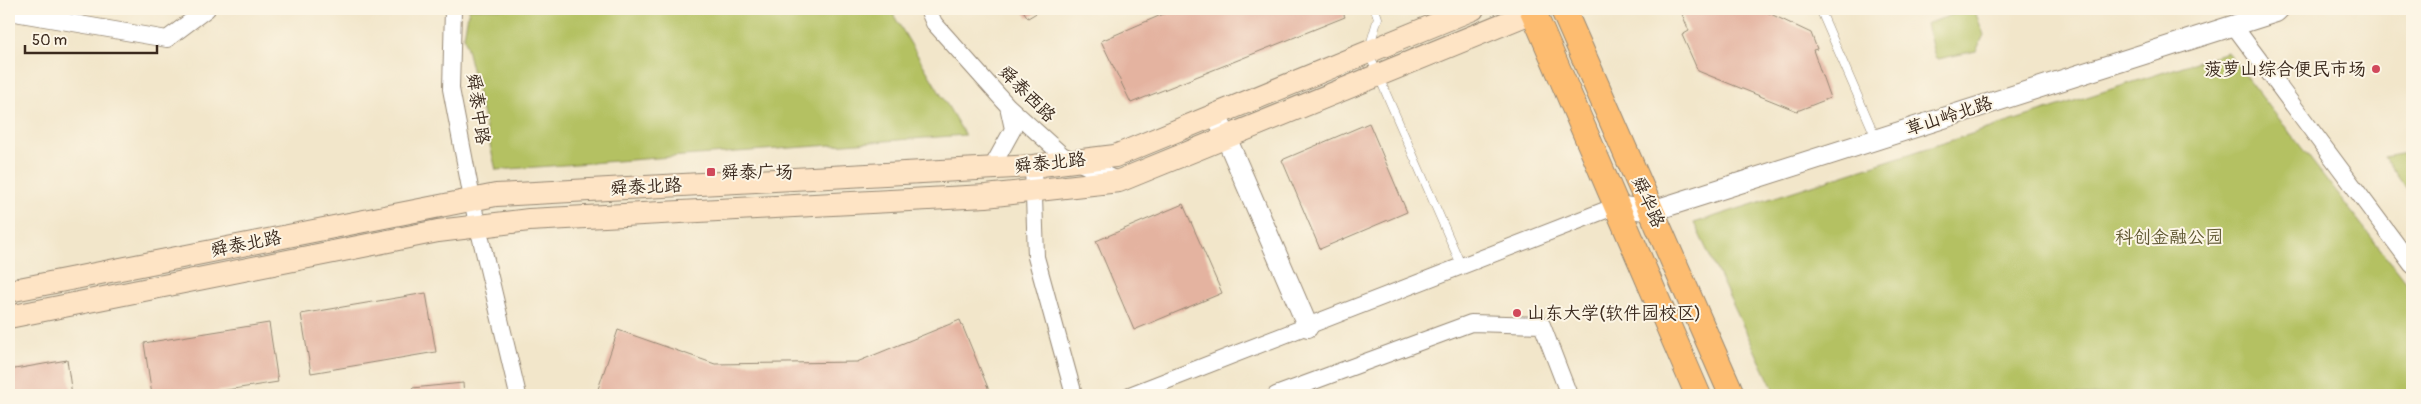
<svg xmlns="http://www.w3.org/2000/svg" width="2421" height="404" font-family="Pangolin,'LXGW WenKai TC',sans-serif">
  <style>
    .green { fill: #b4c162; stroke: #787640 }
    .building { fill: #e4b3a0 }
    .lines { fill: none; stroke-linecap: round; stroke-linejoin: round }
    .service-casing { stroke: #968874; stroke-width: 9 }
    .minor-casing { stroke: #968874; stroke-width: 18 }
    .tertiary-casing { stroke: #968874; stroke-width: 22 }
    .secondary-casing { stroke: #968874; stroke-width: 24 }
    .primary-casing { stroke: #968874; stroke-width: 27 }
    .service { stroke: #fff; stroke-width: 8 }
    .minor { stroke: #fff; stroke-width: 16 }
    .tertiary { stroke: #fff; stroke-width: 20 }
    .secondary { stroke: #fee4c5; stroke-width: 22 }
    .primary { stroke: #fdbc6f; stroke-width: 25 }
    .poi-dot { fill: #d1495b; stroke: #fcf5e5; stroke-width: 2 }
    .labels { text-anchor: middle; dominant-baseline: central; stroke-width: 4; stroke-linejoin: round; paint-order: stroke }
    .poi-label { font-size: 18px; fill: #3b2a1e; stroke: #fcf5e5; text-anchor: start }
    .street-label { font-size: 18px; fill: #3b2a1e; stroke: #fcf5e5 }
    .park-label { font-size: 18px; fill: #5f5732; stroke: #fcf5e5 }
  </style>
  <rect width="100%" height="100%" fill="#fcf5e5"/>
  <filter id="ink" filterUnits="userSpaceOnUse"><feTurbulence type="fractalNoise" baseFrequency=".02" numOctaves="2"/><feDisplacementMap in="SourceGraphic" scale="10" xChannelSelector="R" yChannelSelector="G"/><feConvolveMatrix kernelMatrix="1 2 1 2 8 2 1 2 1" color-interpolation-filters="sRGB"/></filter>
  <filter id="wash" filterUnits="userSpaceOnUse"><feTurbulence type="fractalNoise" baseFrequency=".0096" numOctaves="4" result="noise"/><feDisplacementMap in="SourceGraphic" scale="20" xChannelSelector="R" yChannelSelector="G"/><feGaussianBlur stdDeviation="1.12" result="paint"/><feColorMatrix in="noise" values="0 0 0 0 0 0 0 0 0 0 0 0 0 0 0 0 0 1.4 0 .05"/><feComposite in="paint" operator="in"/></filter>
  <g filter="url(#wash)">
    <rect width="100%" height="100%" fill="#f2e6ca"/>
    <path class="green" d="M 469,9 L 890,9 L 965,135 L 496,170 L 464,36 Z
      M 1952,9 L 1974,9 L 1984,35 L 1976,51 L 1938,59 L 1935,57 L 1926,24 L 1954,14 Z
      M 2227,52 L 2407,283 L 2412,286 L 2412,395 L 1776,395 L 1694,223 Z
      M 2412,152 L 2412,197 L 2384,157 Z"/>
    <g id="blocks">
      <path class="building" d="M 1022,9 L 1043,9 L 1028,18 Z
        M 1175,9 L 1341,9 L 1345,17 L 1131,103 L 1101,41 Z
        M 1680,9 L 1760,9 L 1811,33 L 1817,49 L 1813,50 L 1830,98 L 1797,111 L 1698,71 L 1682,35 L 1689,31 Z
        M 1369,123 L 1407,212 L 1320,249 L 1282,160 Z
        M 1183,204 L 1222,293 L 1134,330 L 1096,241 Z
        M 426,293 L 436,352 L 311,373 L 301,314 Z
        M 960,320 L 991,395 L 596,395 L 618,330 L 715,364 L 857,362 Z
        M 269,323 L 278,382 L 195,395 L 152,395 L 144,343 Z
        M 67,360 L 72,395 L 9,395 L 9,370 Z
        M 463,383 L 464,395 L 413,395 L 412,388 Z"/>
    </g>
  </g>
  <g filter="url(#ink)">
    <use href="#blocks" fill-opacity="0" stroke="#968874" stroke-width="1"/>
    <g class="lines">
      <g class="service-casing">
        <path id="service" d="M 1375,9 L 1378,18 L 1368,52 L 1462,267
          M 1820,9 L 1876,138"/>
      </g>
      <g class="minor-casing">
        <path id="minor" d="M 453,9 L 451,89 L 475,214 L 518,395
          M 928,9 L 934,23 L 1008,106 L 1062,155 L 1119,181
          M 9,12 L 167,39 L 207,9
          M 2234,26 L 2412,265
          M 1033,166 L 1036,257 L 1074,395
          M 987,169 L 992,167 L 1013,129 L 1008,106
          M 1130,395 L 1616,206
          M 1276,395 L 1471,323 L 1542,325 L 1569,395"/>
      </g>
      <g class="tertiary-casing">
        <path id="tertiary" d="M 1216,114 L 1308,327
          M 1616,206 L 1652,211 L 2276,12 L 2279,9"/>
      </g>
      <g class="secondary-casing">
        <path id="secondary" d="M 9,291 L 496,195 L 1033,166 L 1115,156 L 1473,9
          M 9,317 L 438,231 L 529,220 L 986,196 L 1119,181 L 1540,9"/>
      </g>
      <g class="primary-casing">
        <path id="primary" d="M 1532,9 L 1698,395
          M 1563,9 L 1732,395"/>
      </g>
      <use href="#service" class="service"/>
      <use href="#minor" class="minor"/>
      <use href="#tertiary" class="tertiary"/>
      <use href="#secondary" class="secondary"/>
      <use href="#primary" class="primary"/>
    </g>
  </g>
  <g class="poi-dot">
    <circle cx="2376" cy="69" r="5"/>
    <rect x="706" y="167" width="10" height="10" rx="2.5"/>
    <circle cx="1517" cy="313" r="5"/>
  </g>
  <g class="labels">
    <g class="poi-label">
      <text x="2366" y="69" text-anchor="end">菠萝山综合便民市场</text>
      <text x="721" y="172">舜泰广场</text>
      <text x="1527" y="313">山东大学(软件园校区)</text>
    </g>
    <g class="street-label">
      <text transform="translate(1027 94) rotate(45)">舜泰西路</text>
      <text transform="translate(478 109) rotate(82)">舜泰中路</text>
      <text transform="translate(1949 116) rotate(-18)">草山岭北路</text>
      <text transform="translate(1050 163) rotate(-6)">舜泰北路</text>
      <text transform="translate(646 187) rotate(-3)">舜泰北路</text>
      <text transform="translate(1648 202) rotate(66)">舜华路</text>
      <text transform="translate(246 244) rotate(-11)">舜泰北路</text>
    </g>
    <g class="park-label">
      <text x="2169" y="237">科创金融公园</text>
    </g>
  </g>
  <rect width="2421" height="404" fill="none" stroke="#fcf5e5" stroke-width="30"/>
  <path d="M25 45v8h132v-8" fill="none" stroke="#3b2a1e" stroke-width="2.5"/>
  <text x="32" y="45" font-size="15" fill="#3b2a1e" stroke="#fcf5e5" stroke-width="4" paint-order="stroke">50 m</text>
</svg>
